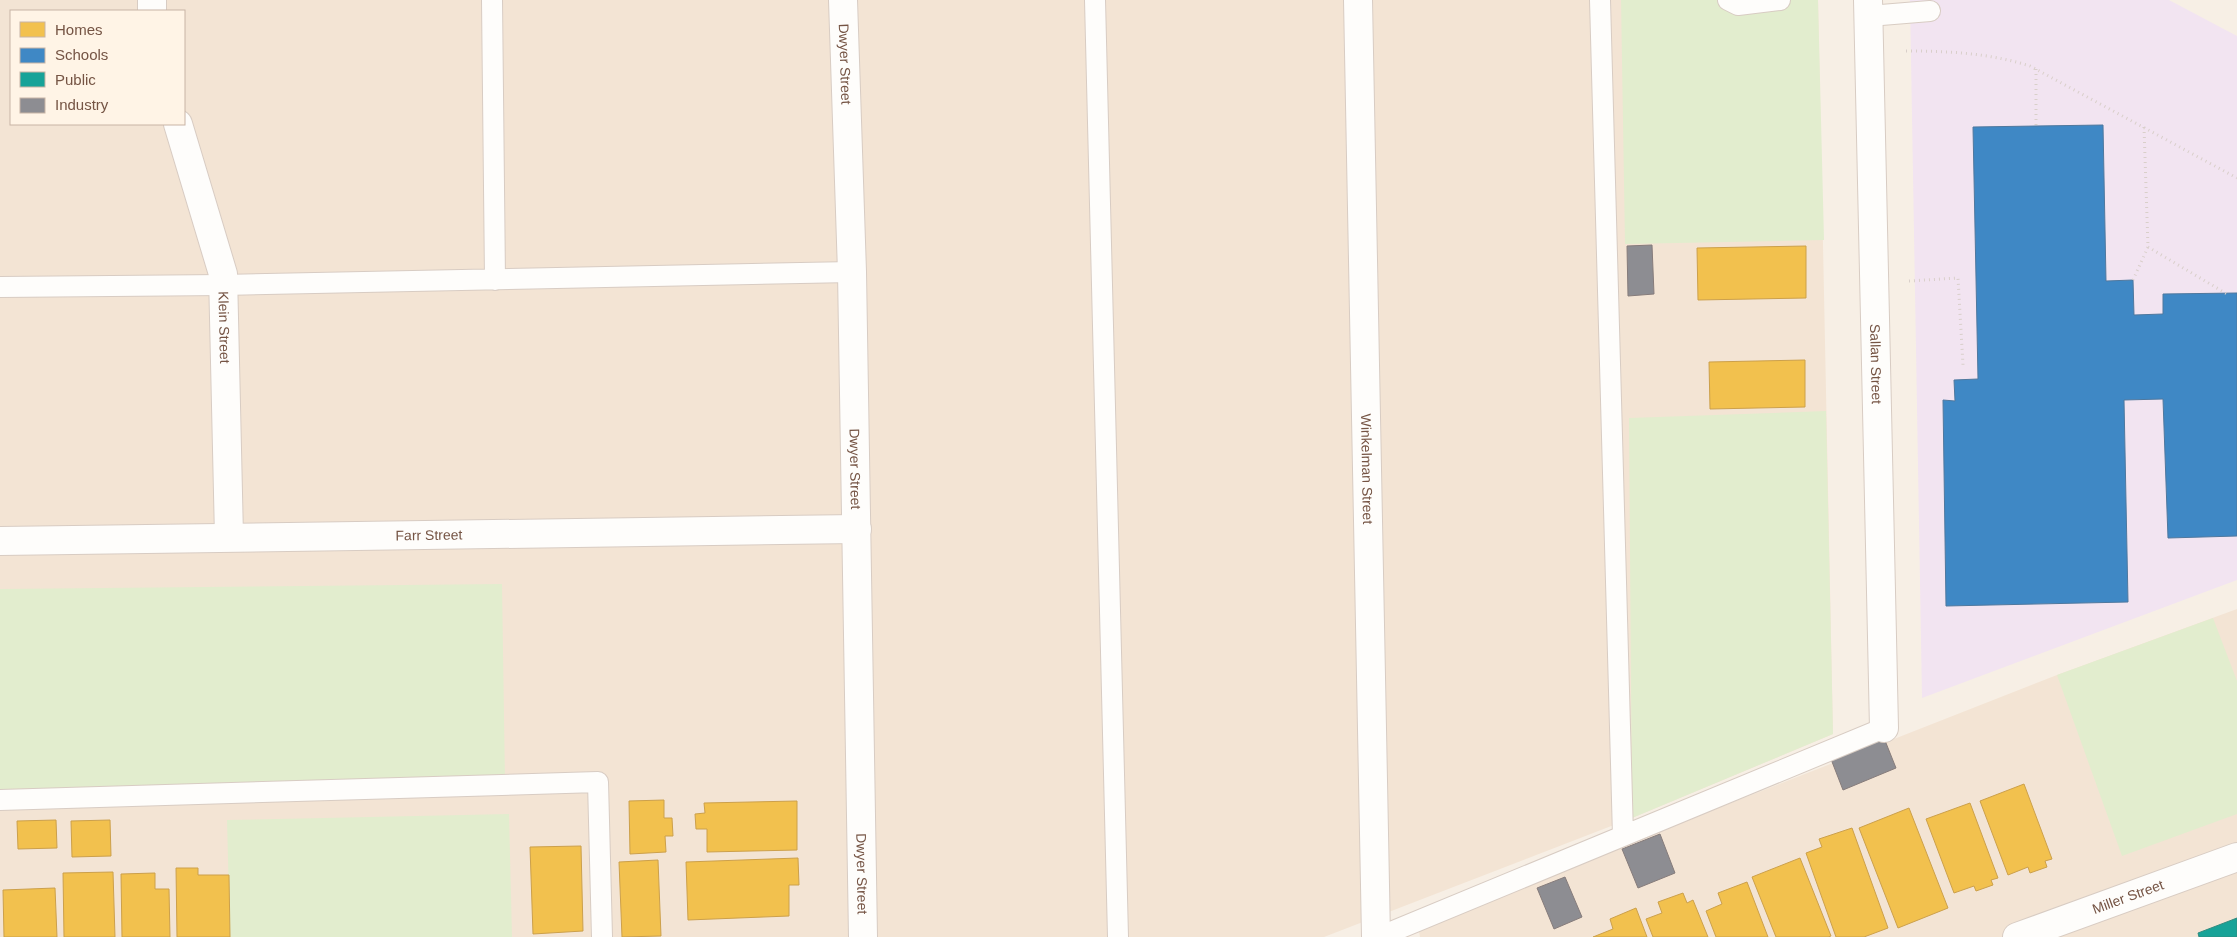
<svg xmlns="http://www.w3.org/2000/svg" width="2237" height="937" font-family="Helvetica,sans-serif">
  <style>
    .residential { fill: #f3e4d4; fill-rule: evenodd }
    .education { fill: #f2e4f1 }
    .green { fill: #e2edce }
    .homes { fill: #f2c14e; stroke: #cca04b }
    .schools { fill: #3f88c5; stroke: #4f789e }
    .public { fill: #17a398; stroke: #338b7f }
    .industry { fill: #8d8d92; stroke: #867c7b }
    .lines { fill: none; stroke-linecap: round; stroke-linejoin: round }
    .service-casing { stroke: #d8ccc3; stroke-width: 22 }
    .minor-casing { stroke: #d8ccc3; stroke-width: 30 }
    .path { stroke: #d9cfca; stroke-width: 3; stroke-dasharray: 1 4; stroke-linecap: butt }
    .service { stroke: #fefdfb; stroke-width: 20 }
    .minor { stroke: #fefdfb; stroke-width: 28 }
    .labels { text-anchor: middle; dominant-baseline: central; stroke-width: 5; stroke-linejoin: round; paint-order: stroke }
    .street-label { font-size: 14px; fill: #755444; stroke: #fff4e6 }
  </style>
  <rect width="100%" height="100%" fill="#f7efe5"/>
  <path class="residential" d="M 0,0 L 1818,0 L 1833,734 L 1632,818 L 1324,937 L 0,937 ZM 11,11 L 184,11 L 184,124 L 11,124 Z
    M 2237,609 L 2237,937 L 1420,937 L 1418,926 L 2057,675 Z"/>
  <path class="education" d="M 1910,0 L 2169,0 L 2237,36 L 2237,580 L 1922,698 Z"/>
  <path class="green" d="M 1621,0 L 1818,0 L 1824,240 L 1625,244 Z
    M 1826,411 L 1833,734 L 1632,818 L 1629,418 Z
    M 502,584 L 505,782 L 0,789 L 0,589 Z
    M 2213,618 L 2237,681 L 2237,814 L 2122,856 L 2057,675 Z
    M 509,814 L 512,937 L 230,937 L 227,820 Z"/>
  <path class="homes" d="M 1806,246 L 1806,298 L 1698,300 L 1697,248 Z
    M 1805,360 L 1805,407 L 1710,409 L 1709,362 Z
    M 2024,784 L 2052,859 L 2045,861 L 2047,867 L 2030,873 L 2028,867 L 2008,875 L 1980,801 Z
    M 664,800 L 664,818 L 672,818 L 673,836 L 665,836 L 666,852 L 630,854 L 629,801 Z
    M 797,801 L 797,850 L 707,852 L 707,829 L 696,829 L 695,814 L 705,813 L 704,803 Z
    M 1970,803 L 1998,878 L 1991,880 L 1993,885 L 1976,891 L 1974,886 L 1954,893 L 1926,819 Z
    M 1909,808 L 1948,908 L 1898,928 L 1859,828 Z
    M 56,820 L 57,848 L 18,849 L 17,821 Z
    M 110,820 L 111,856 L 72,857 L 71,821 Z
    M 1852,828 L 1888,928 L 1864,937 L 1836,937 L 1806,853 L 1822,847 L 1819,839 Z
    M 581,846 L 583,931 L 533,934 L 530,847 Z
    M 798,858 L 799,885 L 789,885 L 789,916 L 688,920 L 686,862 Z
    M 1800,858 L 1831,936 L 1828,937 L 1776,937 L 1752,877 Z
    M 658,860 L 661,936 L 622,937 L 619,862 Z
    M 176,868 L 198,868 L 198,875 L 229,875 L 230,937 L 177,937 Z
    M 113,872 L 115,937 L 64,937 L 63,873 Z
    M 155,873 L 155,889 L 169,889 L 170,937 L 122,937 L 121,874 Z
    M 1747,882 L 1768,937 L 1716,937 L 1706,911 L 1722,904 L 1718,893 Z
    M 55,888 L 57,937 L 4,937 L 3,890 Z
    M 1683,893 L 1687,903 L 1693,900 L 1708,937 L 1653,937 L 1646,919 L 1662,913 L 1658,902 Z
    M 1636,908 L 1647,937 L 1593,937 L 1613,929 L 1610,919 Z"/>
  <path class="schools" d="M 2103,125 L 2106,281 L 2133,280 L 2134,315 L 2163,314 L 2163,294 L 2237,293 L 2237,536 L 2168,538 L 2163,399 L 2124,400 L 2128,602 L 1946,606 L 1943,400 L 1955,401 L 1954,380 L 1978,379 L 1973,127 Z"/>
  <path class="public" d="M 2237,918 L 2237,937 L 2199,937 L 2198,933 Z"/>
  <path class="industry" d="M 1652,245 L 1654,294 L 1628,296 L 1627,246 Z
    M 1882,733 L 1896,768 L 1843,790 L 1829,754 Z
    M 1660,834 L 1675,873 L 1638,888 L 1622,849 Z
    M 1565,877 L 1582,917 L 1554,929 L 1537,888 Z"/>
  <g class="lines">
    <g class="service-casing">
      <path id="service" d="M 492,0 L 495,280
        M 1095,0 L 1118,937
        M 1600,0 L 1623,836
        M 1728,0 L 1738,5 L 1780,0
        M 1869,16 L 1930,11
        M 0,287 L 223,285 L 852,272
        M 0,800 L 598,782 L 602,937
        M 1379,937 L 1884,728"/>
    </g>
    <g class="minor-casing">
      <g id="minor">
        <path d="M 152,0 L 152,11"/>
        <path id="s1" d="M 843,0 L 852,272 L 863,937"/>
        <path id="s2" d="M 1358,0 L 1376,937"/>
        <path id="s3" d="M 1868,0 L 1884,728"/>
        <path id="s4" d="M 178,124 L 223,274 L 229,537"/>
        <path id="s5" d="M 0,541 L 857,529"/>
        <path id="s6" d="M 2017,937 L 2237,857"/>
      </g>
    </g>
    <path class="path" d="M 1906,51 C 1948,51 1989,53 2030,66 L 2237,178
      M 2036,69 L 2036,126
      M 2144,127 L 2148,247 L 2227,294
      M 2133,280 L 2148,247
      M 1909,281 L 1958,278 L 1963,365"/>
    <use href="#service" class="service"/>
    <use href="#minor" class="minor"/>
  </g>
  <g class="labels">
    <g class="street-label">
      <text stroke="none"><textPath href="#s1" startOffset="64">Dwyer Street</textPath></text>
      <text stroke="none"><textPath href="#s4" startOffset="210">Klein Street</textPath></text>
      <text stroke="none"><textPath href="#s3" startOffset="364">Sallan Street</textPath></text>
      <text stroke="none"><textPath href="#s1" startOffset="469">Dwyer Street</textPath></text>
      <text stroke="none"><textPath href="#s2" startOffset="469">Winkelman Street</textPath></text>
      <text stroke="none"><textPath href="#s5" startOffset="429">Farr Street</textPath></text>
      <text stroke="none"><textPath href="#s1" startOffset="874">Dwyer Street</textPath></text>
      <text stroke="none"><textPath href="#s6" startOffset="118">Miller Street</textPath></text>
    </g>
  </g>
  <rect x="10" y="10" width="175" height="115" fill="#fff4e6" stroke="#c8b4a5"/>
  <rect x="20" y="22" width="25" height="15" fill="#f2c14e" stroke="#c8b4a5"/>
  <text x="55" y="35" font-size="15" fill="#755444">Homes</text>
  <rect x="20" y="48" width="25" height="15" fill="#3f88c5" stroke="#c8b4a5"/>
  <text x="55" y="60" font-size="15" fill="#755444">Schools</text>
  <rect x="20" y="72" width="25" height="15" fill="#17a398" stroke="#c8b4a5"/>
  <text x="55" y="85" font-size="15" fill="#755444">Public</text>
  <rect x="20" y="98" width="25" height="15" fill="#8d8d92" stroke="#c8b4a5"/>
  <text x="55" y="110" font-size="15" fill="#755444">Industry</text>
</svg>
